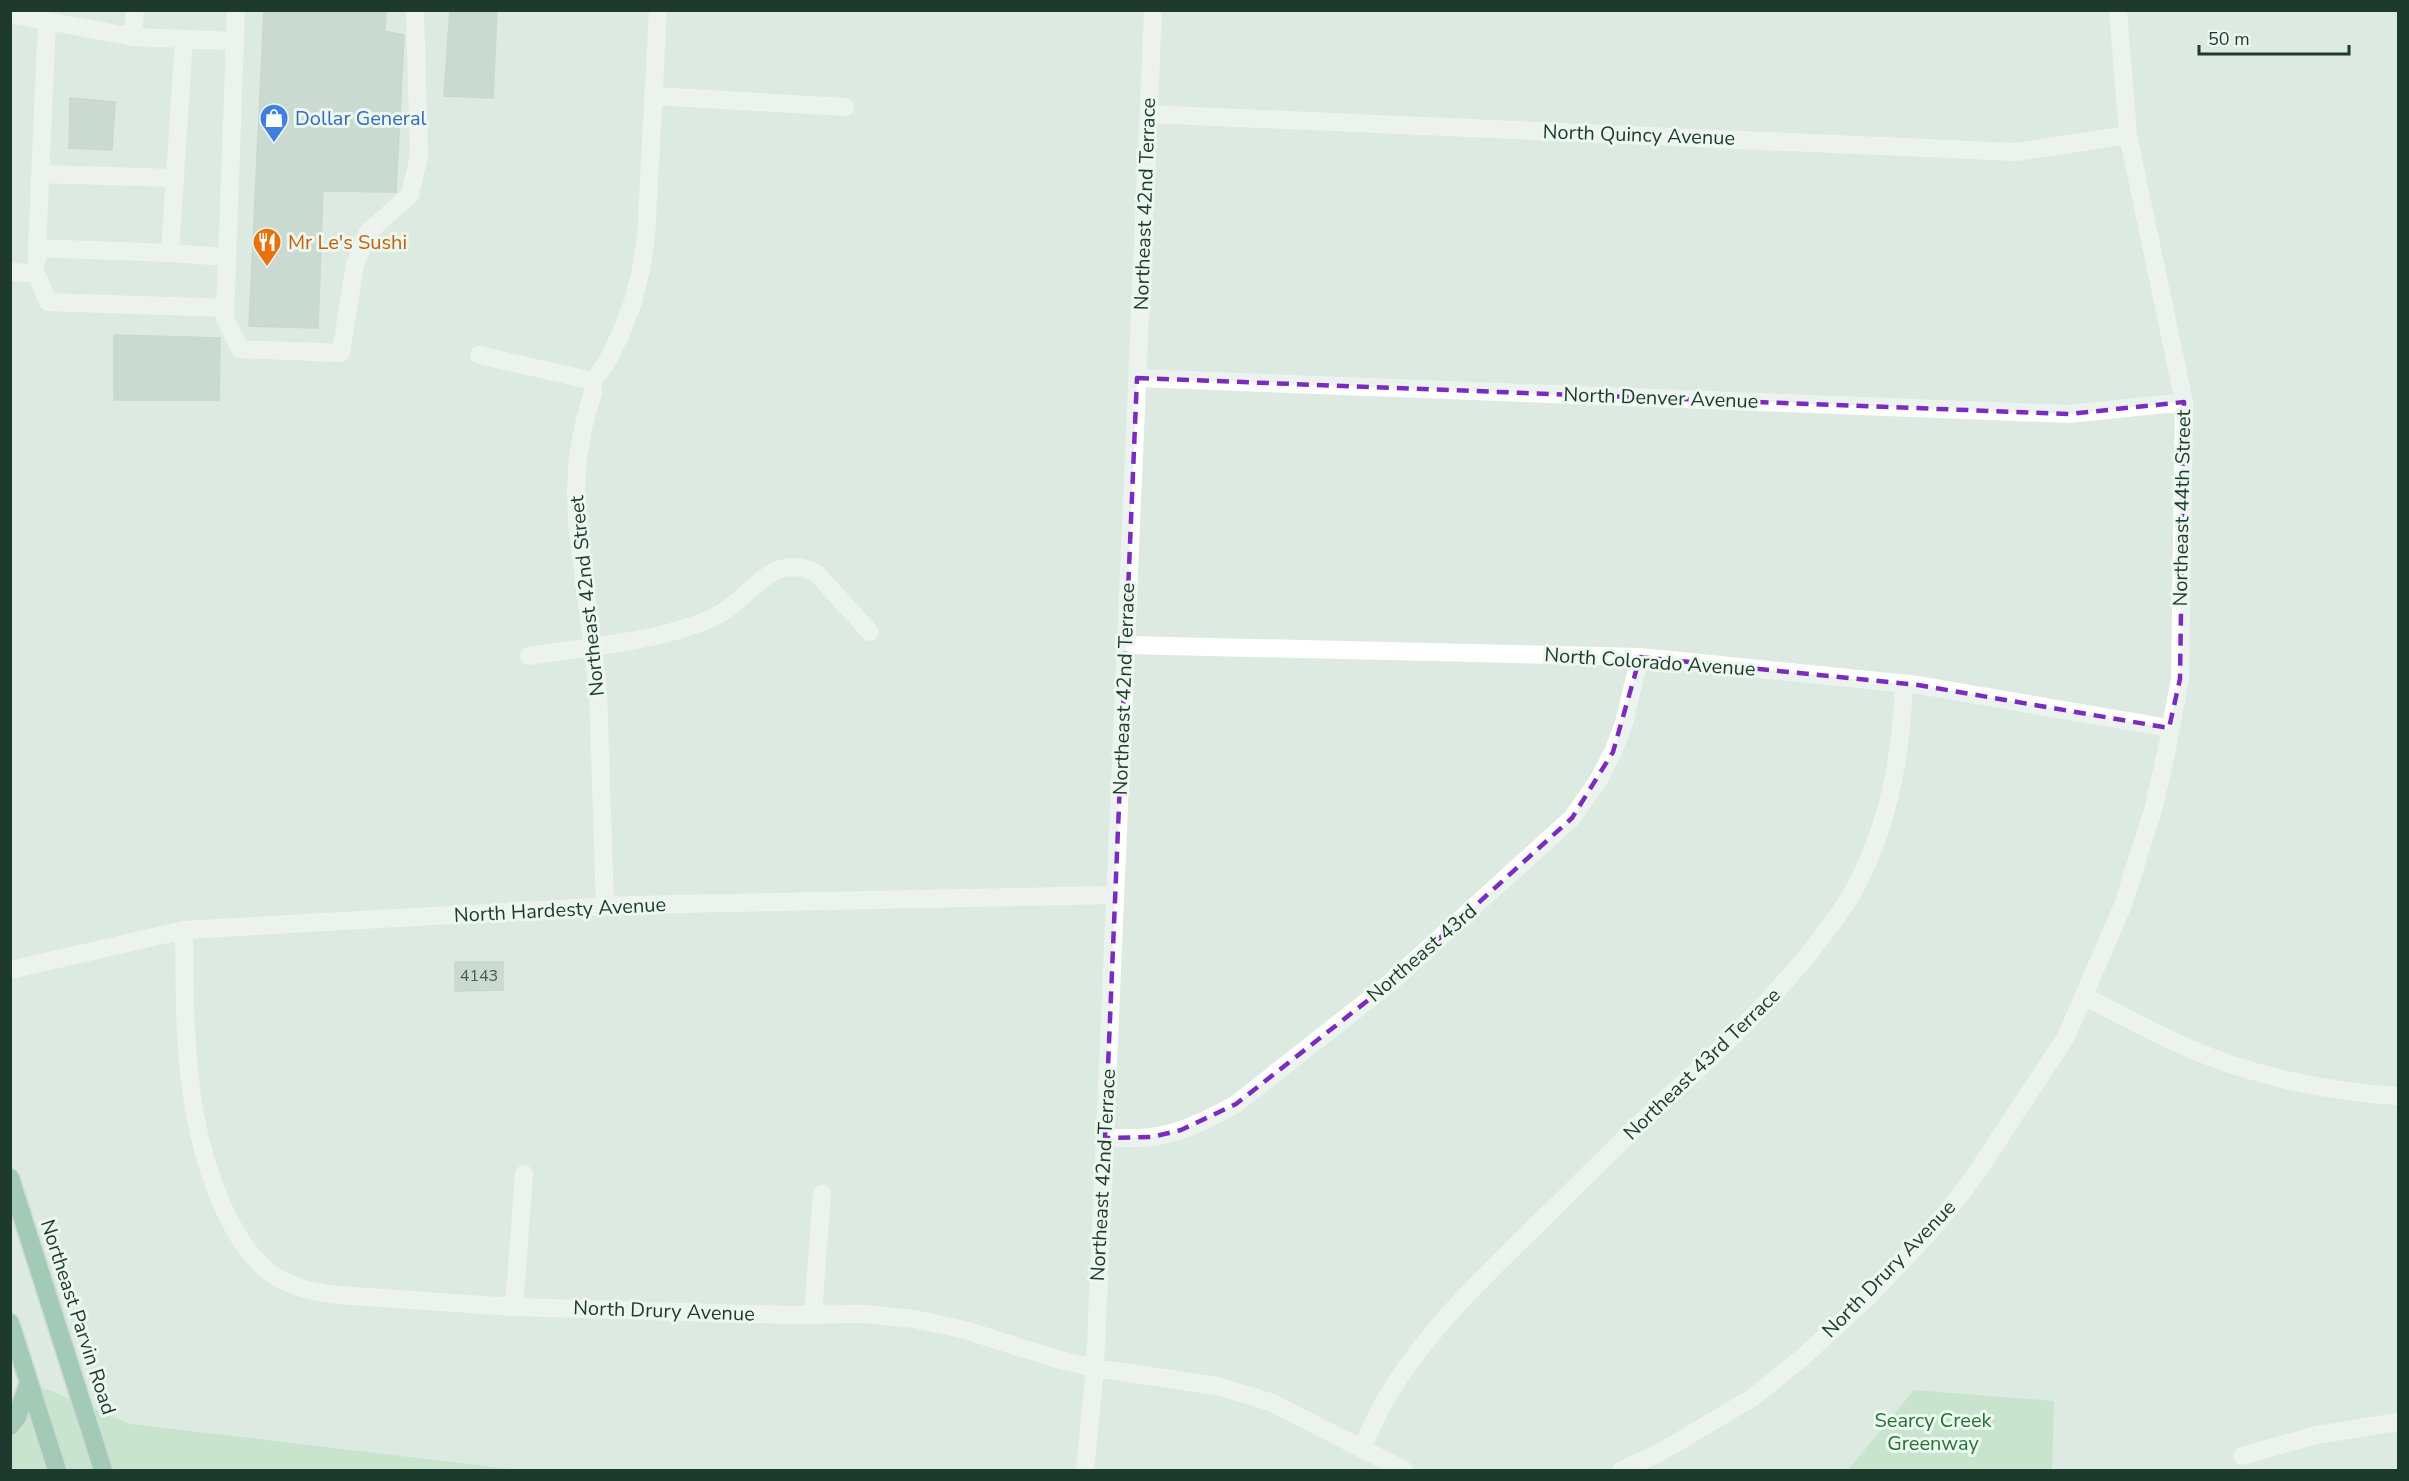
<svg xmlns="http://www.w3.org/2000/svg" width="2409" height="1481" font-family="'Nunito Sans',sans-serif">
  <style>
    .green { fill: #b2deb6 }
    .building { fill: #b4c8bc; stroke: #aec4b7; stroke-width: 1.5 }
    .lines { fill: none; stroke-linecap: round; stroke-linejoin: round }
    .major-casing { stroke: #c0c8c4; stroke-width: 21 }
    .minor { stroke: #fff; stroke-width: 18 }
    .major { stroke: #5ca484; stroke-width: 18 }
    .marked { fill: none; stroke: #7b2cbf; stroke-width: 4.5; stroke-dasharray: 12 8; stroke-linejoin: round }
    .labels { text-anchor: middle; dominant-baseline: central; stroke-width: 6; stroke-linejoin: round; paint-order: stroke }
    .number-label { font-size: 16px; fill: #435e51 }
    .shop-label { font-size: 20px; fill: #366cbe; stroke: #ecf7f0; text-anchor: start }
    .street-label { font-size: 20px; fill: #1d3a2d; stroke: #ecf7f0 }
    .food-label { font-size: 20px; fill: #c56008; stroke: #ecf7f0; text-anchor: start }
    .park-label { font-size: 20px; fill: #247434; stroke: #ecf7f0 }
  </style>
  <rect width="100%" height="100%" fill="#dceae1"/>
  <path class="green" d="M 29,1382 L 131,1424 L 519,1470 L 11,1470 L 10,1426 Z
    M 1914,1390 L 2054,1401 L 2052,1470 L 1848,1470 Z"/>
  <path class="building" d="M 264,10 L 386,10 L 385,31 L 404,35 L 396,192 L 323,191 L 318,328 L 249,326 Z
    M 450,10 L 497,10 L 493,98 L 444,96 Z
    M 70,98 L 115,102 L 112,150 L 69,148 Z
    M 114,335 L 220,338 L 219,400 L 114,400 Z
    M 455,962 L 503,962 L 503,990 L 455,991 Z"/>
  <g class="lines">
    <g class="major-casing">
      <path id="major" d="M 10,1178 L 103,1470
        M 10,1323 L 57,1470
        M 10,1426 L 17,1417 L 29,1382"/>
    </g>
    <path class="minor" d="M 236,10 L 225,318 L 240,349 L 341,353 L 355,264 L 368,232 L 410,195 L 419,156 L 415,10
      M 10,14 L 133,37 L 234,41
      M 133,37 L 135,10
      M 184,39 L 170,253 L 227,257
      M 653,96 L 845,107
      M 1149,114 L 2016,152 L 2128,135
      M 40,174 L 175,178
      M 37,248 L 47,21
      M 37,260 L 37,248 L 170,253
      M 10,272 L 36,273 L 48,302 L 225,308
      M 479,355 L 593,381
      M 1137,378 L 2069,414 L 2184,402
      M 1126,645 L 1640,657 L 1918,685 L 2169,728
      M 529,656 C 589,646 664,642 718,615 C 753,596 771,551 816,573 L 870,632
      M 605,906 L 598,691 L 577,524 L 576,490 L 578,457 L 584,424 L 593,392 L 593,381 L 607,362 L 621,333 L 633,302 L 641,270 L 646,237 L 658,10
      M 184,930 C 185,1027 183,1121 225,1211 C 236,1234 247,1253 267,1270 C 287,1287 313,1292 338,1295 L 514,1307 L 792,1315 L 864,1314 L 915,1319 L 965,1330 L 1057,1359 L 1095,1368 L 1217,1386 L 1270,1402 L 1404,1470
      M 10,970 L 184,930 L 631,905 L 1115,895
      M 2084,996 C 2134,1022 2186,1051 2242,1068 C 2292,1083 2346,1093 2398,1096
      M 1105,1138 C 1120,1138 1137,1139 1152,1137 C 1182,1133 1209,1119 1236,1104 L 1390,983 L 1572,818 L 1599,779 L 1613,752 L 1624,723 L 1640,657
      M 514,1307 L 524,1174
      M 813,1314 L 822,1194
      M 1361,1449 C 1370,1432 1377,1413 1387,1397 C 1430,1325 1491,1270 1550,1212 C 1586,1177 1621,1141 1657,1107 C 1710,1059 1762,1011 1807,956 C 1822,937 1837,918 1850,897 C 1888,831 1901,759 1904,684
      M 2242,1456 L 2316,1435 L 2398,1422
      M 1085,1470 L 1095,1368 L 1153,10
      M 1622,1470 L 1659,1453 L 1752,1398 L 1803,1357 L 1867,1298 L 1927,1235 L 1955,1202 L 1977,1172 L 2066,1037 L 2123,905 L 2153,810 L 2166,754 L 2180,679 L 2184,402 L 2128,135 L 2118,10"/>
    <use href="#major" class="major"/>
  </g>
  <path d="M0 0H2409V1481H0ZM 1137,378 L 2069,414 L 2184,402 L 2180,679 L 2169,728 L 1918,685 L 1640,657 L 1613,752 L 1572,818 L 1390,983 L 1236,1104 L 1181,1130 L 1152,1137 L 1105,1138 Z" fill="#dceae1" fill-opacity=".55" fill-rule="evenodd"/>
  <path class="marked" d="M 1137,378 L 2069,414 L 2184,402 L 2180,679 L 2169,728 L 1918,685 L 1640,657 L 1613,752 L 1572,818 L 1390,983 L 1236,1104 L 1181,1130 L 1152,1137 L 1105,1138 Z"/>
  <defs>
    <g id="shop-pin" transform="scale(1.5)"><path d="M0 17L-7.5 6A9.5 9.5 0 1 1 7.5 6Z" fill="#3f7fe0" stroke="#ecf7f0"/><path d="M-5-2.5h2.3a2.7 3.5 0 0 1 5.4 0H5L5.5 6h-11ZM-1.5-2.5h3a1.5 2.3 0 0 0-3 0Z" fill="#fff"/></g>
    <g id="restaurant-pin" transform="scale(1.5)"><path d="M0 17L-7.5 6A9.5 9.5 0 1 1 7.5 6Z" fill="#e8710a" stroke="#ecf7f0"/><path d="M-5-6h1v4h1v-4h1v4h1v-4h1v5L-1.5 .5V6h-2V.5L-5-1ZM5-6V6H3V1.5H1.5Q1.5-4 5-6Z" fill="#fff"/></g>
  </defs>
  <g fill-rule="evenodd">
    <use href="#shop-pin" x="274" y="118"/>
    <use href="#restaurant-pin" x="267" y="242"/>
  </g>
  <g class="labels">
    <g class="number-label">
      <text x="479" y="976">4143</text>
    </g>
    <g class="shop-label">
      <text x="295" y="118">Dollar General</text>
    </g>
    <g class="street-label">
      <text transform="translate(1639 135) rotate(2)">North Quincy Avenue</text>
      <text transform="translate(1145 204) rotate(-88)">Northeast 42nd Terrace</text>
      <text transform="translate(1661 398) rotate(2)">North Denver Avenue</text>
      <text transform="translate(2182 508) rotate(-89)">Northeast 44th Street</text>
      <text transform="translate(587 596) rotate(-96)">Northeast 42nd Street</text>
      <text transform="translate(1650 662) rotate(4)">North Colorado Avenue</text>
      <text transform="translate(1124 689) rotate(-88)">Northeast 42nd Terrace</text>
      <text transform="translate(560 910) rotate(-3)">North Hardesty Avenue</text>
      <text transform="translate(1422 953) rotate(-41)">Northeast 43rd</text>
      <text transform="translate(1702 1064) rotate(-44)">Northeast 43rd Terrace</text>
      <text transform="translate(1103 1175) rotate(-87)">Northeast 42nd Terrace</text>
      <text transform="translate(1889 1269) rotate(-46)">North Drury Avenue</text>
      <text transform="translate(664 1311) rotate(2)">North Drury Avenue</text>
      <text transform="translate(78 1317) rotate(72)">Northeast Parvin Road</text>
    </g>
    <g class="food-label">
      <text x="288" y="242">Mr Le's Sushi</text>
    </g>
    <g class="park-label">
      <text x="1933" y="1420">Searcy Creek<tspan x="1933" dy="23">Greenway</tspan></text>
    </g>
  </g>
  <rect width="2409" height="1481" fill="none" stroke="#1d3a2d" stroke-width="24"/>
  <path d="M2199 45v9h150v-9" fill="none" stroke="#1d3a2d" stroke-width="3"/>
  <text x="2208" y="45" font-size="18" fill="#1d3a2d" stroke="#ecf7f0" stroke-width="4.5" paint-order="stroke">50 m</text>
</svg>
